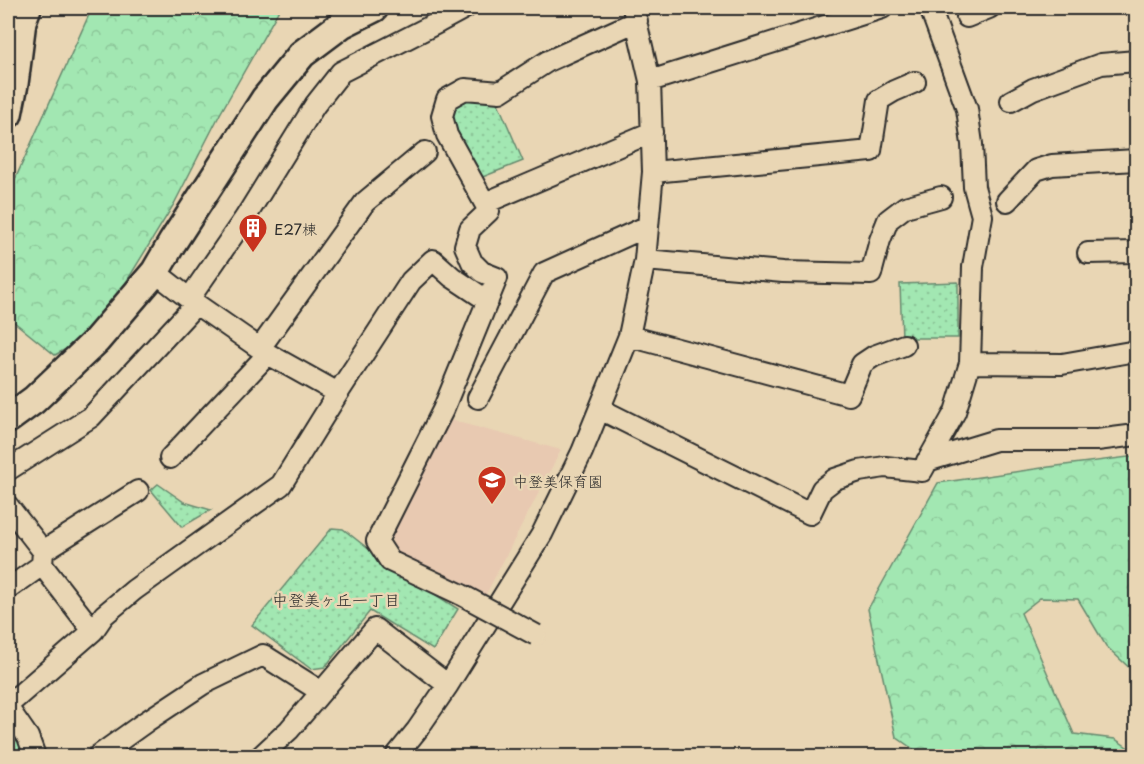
<svg xmlns="http://www.w3.org/2000/svg" width="1144" height="764" font-family="'Playpen Sans','Klee One',sans-serif">
  <style>
    .built { fill: #e8c9b1 }
    .forest { fill: url(#forest-crowns); stroke: #66896e; stroke-width: 1.5 }
    .park { fill: url(#park-dots); stroke: #66896e; stroke-width: 1.5 }
    .lines { fill: none; stroke-linecap: round; stroke-linejoin: round }
    .street-casing { stroke: #2b2b2b; stroke-width: 24 }
    .secondary-casing { stroke: #2b2b2b; stroke-width: 32 }
    .street { stroke: #e9d6b4; stroke-width: 20 }
    .secondary { stroke: #e9d6b4; stroke-width: 27 }
    .street-bridge-casing { stroke: #2b2b2b; stroke-width: 24; stroke-linecap: butt }
    .street-bridge { stroke: #e9d6b4; stroke-width: 20 }
    .labels { text-anchor: middle; dominant-baseline: central; stroke-width: 5; stroke-linejoin: round; paint-order: stroke }
    .poi-label { font-size: 15px; fill: #2b2b2b; stroke: #e9d6b4; text-anchor: start }
    .neighbourhood-label { font-size: 16px; fill: #2b2b2b; stroke: #e9d6b4 }
  </style>
  <defs>
    <pattern id="forest-crowns" width="20" height="18" patternUnits="userSpaceOnUse" patternTransform="scale(1.5)"><rect width="20" height="18" fill="#a2e7b2"/><path d="M2 6a3 3 0 1 1 6 0M12 15a3 3 0 1 1 6 0" fill="none" stroke="#8cc699"/></pattern>
    <pattern id="park-dots" width="8" height="8" patternUnits="userSpaceOnUse" patternTransform="scale(1.5)"><rect width="8" height="8" fill="#a2e7b2"/><path d="M2 2h.1M6 6h.1" fill="none" stroke="#8cc699" stroke-width="1.8" stroke-linecap="round"/></pattern>
  </defs>
  <rect width="100%" height="100%" fill="#e9d6b4"/>
  <filter id="ink" filterUnits="userSpaceOnUse"><feTurbulence type="fractalNoise" baseFrequency=".0167" numOctaves="2"/><feDisplacementMap in="SourceGraphic" scale="12" xChannelSelector="R" yChannelSelector="G"/><feConvolveMatrix kernelMatrix="1 2 1 2 8 2 1 2 1" color-interpolation-filters="sRGB"/></filter>
  <g filter="url(#ink)">
    <path class="built" d="M 450,420 L 561,450 L 484,598 L 397,554 L 392,541 L 390,523 Z"/>
    <path class="forest" d="M 92,8 L 280,8 L 220,114 L 174,204 L 95,333 L 55,355 L 8,317 L 8,195 Z
      M 1136,456 L 1136,674 L 1106,646 L 1078,599 L 1040,598 L 1021,613 L 1074,734 L 1115,739 L 1136,753 L 1136,756 L 923,756 L 896,737 L 868,609 L 938,483 L 1049,467 Z"/>
    <path class="park" d="M 481,95 L 498,103 L 523,161 L 475,180 L 452,132 L 451,118 L 455,104 Z
      M 958,282 L 958,338 L 902,338 L 900,284 Z
      M 158,484 L 184,502 L 211,510 L 182,527 L 151,490 Z
      M 332,528 L 343,529 L 390,566 L 458,609 L 433,650 L 370,611 L 325,667 L 311,669 L 252,625 Z
      M 8,718 L 30,756 L 8,756 Z"/>
    <g class="lines">
      <g class="street-casing">
        <path id="street" d="M 967,17 L 989,8
          M 650,81 L 882,8
          M 1011,101 L 1033,89 L 1101,64 L 1136,61
          M 653,172 L 871,151 L 879,100 L 894,91 L 915,82
          M 1007,201 L 1036,170 L 1052,165 L 1136,160
          M 485,203 L 652,132
          M 1088,253 L 1136,252
          M 645,260 L 783,272 L 871,274 L 880,240 L 888,220 L 905,207 L 941,197
          M 155,272 L 196,304 L 268,354 L 338,393
          M 189,299 L 245,218 L 315,105 L 341,72 L 439,22 L 465,8
          M 629,336 L 849,395 L 862,364 L 874,356 L 904,345
          M 260,348 L 365,202 L 425,152
          M 970,363 L 1062,364 L 1136,351
          M 478,398 L 544,273 L 648,226
          M 600,409 L 810,514 L 822,489 L 835,479 L 859,471 L 885,467 L 922,471 L 955,412 L 970,363 L 973,267 L 982,216 L 974,187 L 972,144 L 967,109 L 930,8
          M 170,458 L 268,354
          M 927,461 L 996,440 L 1097,440 L 1136,435
          M 8,470 L 91,417 L 196,304
          M 8,506 L 43,551 L 42,565 L 93,631 L 8,705
          M 43,551 L 138,491
          M 8,589 L 42,565
          M 462,595 L 390,561 L 377,541 L 443,410 L 497,278 L 482,272 L 472,262 L 465,246 L 470,229 L 489,211 L 447,135 L 442,116 L 447,99 L 465,89 L 500,92 L 548,61 L 637,21
          M 93,631 L 104,615 L 134,590 L 281,485 L 338,393 L 411,281 L 433,260 L 452,277 L 488,301
          M 8,708 L 28,737 L 35,756
          M 98,756 L 147,721 L 203,684 L 263,655 L 320,691
          M 261,756 L 289,730 L 375,629 L 448,685
          M 396,756 L 417,730 L 448,685 L 542,534 L 582,452 L 629,336 L 645,260 L 653,172 L 650,81 L 633,8"/>
      </g>
      <g class="secondary-casing">
        <path id="secondary" d="M 8,114 L 14,84 L 22,21 L 27,8
          M 8,419 L 34,400 L 96,341 L 155,272 L 172,243 L 265,99 L 302,54 L 342,24 L 374,8"/>
      </g>
      <use href="#street" class="street"/>
      <use href="#secondary" class="secondary"/>
      <g class="street-bridge-casing">
        <path id="street-bridge" d="M 462,595 L 536,635"/>
      </g>
      <use href="#street-bridge" class="street-bridge"/>
    </g>
  </g>
  <defs>
    <g id="building-pin" transform="scale(1.5)"><path d="M0 17L-7.5 6A9.5 9.5 0 1 1 7.5 6Z" fill="#c8321e" stroke="#e9d6b4"/><path d="M-4-6H4V6H1V3H-1V6H-4ZM-2.5-4.3h1.7v1.8h-1.7ZM.8-4.3h1.7v1.8H.8ZM-2.5-1h1.7V.8h-1.7ZM.8-1h1.7V.8H.8Z" fill="#fff"/></g>
    <g id="school-pin" transform="scale(1.5)"><path d="M0 17L-7.5 6A9.5 9.5 0 1 1 7.5 6Z" fill="#c8321e" stroke="#e9d6b4"/><path d="M0-5L7-2L0 1L-7-2ZM-4 1L0 2.5L4 1V4Q0 6-4 4Z" fill="#fff"/></g>
  </defs>
  <g fill-rule="evenodd">
    <use href="#building-pin" x="253" y="228"/>
    <use href="#school-pin" x="492" y="480"/>
  </g>
  <g class="labels">
    <g class="poi-label">
      <text x="274" y="228">E27棟</text>
      <text x="513" y="480">中登美保育園</text>
    </g>
    <g class="neighbourhood-label">
      <text x="336" y="599">中登美ヶ丘一丁目</text>
    </g>
  </g>
  <rect width="1144" height="764" fill="none" stroke="#e9d6b4" stroke-width="30"/>
  <rect x="15" y="15" width="1114" height="734" fill="none" stroke="#2b2b2b" stroke-width="2" filter="url(#ink)"/>
</svg>
